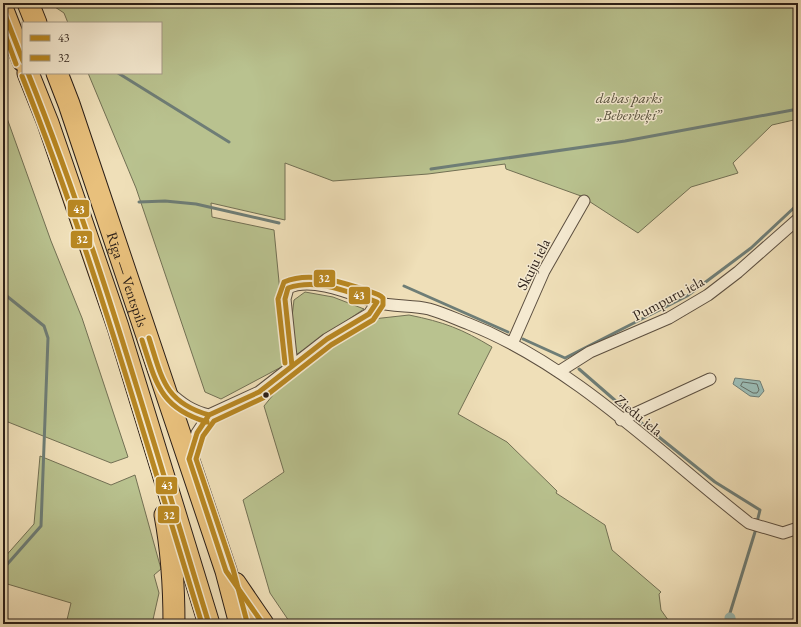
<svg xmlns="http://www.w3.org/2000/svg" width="801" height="627" font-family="'EB Garamond',serif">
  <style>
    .green { fill: #b9c28f; stroke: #727054 }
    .water { fill: #9bbcb5; stroke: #6e7d76 }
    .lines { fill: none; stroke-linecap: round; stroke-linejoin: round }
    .shore { stroke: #636e66; stroke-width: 1 }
    .stream { stroke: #6e7d76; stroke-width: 3 }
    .canal { stroke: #9bbcb5; stroke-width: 11 }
    .street-casing { stroke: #5c4f40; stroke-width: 13 }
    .highway-casing { stroke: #2b1f18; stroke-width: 23 }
    .street { stroke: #f5ead1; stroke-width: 11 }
    .highway { stroke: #e8c07c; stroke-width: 21 }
    .bus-1-casing { stroke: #f5ead1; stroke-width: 8 }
    .bus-2-casing { stroke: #f5ead1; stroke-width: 8 }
    .bus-1 { stroke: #b88722; stroke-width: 5 }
    .bus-2 { stroke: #b88722; stroke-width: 5 }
    .bus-dot { fill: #2b1f18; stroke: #f5ead1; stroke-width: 1.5 }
    .labels { text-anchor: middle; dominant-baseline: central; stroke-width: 3; stroke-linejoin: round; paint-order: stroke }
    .park-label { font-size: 15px; font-style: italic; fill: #56503c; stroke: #f5ead1 }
    .street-label { font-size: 15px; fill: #2b1f18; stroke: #f5ead1 }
    .line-badge { stroke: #f5ead1; stroke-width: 1.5 }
    .badge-label { font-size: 11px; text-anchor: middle; font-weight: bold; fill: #fff }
  </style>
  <rect width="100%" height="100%" fill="#efdfb8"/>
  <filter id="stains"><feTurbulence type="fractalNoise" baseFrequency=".005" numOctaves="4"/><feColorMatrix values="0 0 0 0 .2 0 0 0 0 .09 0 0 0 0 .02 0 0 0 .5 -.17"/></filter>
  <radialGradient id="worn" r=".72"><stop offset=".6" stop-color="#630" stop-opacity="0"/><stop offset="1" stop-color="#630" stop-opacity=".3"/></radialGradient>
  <path class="green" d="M 49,3 L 798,3 L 798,119 L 772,125 L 733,163 L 738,173 L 691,187 L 638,233 L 581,196 L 506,169 L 505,164 L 428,174 L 333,181 L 285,163 L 285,220 L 211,203 L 212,217 L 274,230 L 287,364 L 221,399 L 205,392 L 136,188 L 88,73 L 161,73 L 161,23 L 68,23 L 64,13 Z
    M 3,107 L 51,241 L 82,318 L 128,457 L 111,463 L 3,420 Z
    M 305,292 L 333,297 L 364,309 L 296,355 L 292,317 L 294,300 Z
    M 409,315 C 444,322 462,329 492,347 L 458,414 L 507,442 L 557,491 L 556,493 L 605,525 L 612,550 L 661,592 L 659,594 L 661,610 L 671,624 L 291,624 L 270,593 L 243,500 L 284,472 L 264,406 L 295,368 L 336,340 L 373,319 Z
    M 40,456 L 111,485 L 135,475 L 161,569 L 154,575 L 159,593 L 152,624 L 66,624 L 71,603 L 4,583 L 3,584 L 3,559 L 34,524 Z"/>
  <path class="water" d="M 735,378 L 760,381 L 764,391 L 759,397 L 750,396 L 733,384 Z"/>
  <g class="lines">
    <path class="shore" d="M 743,382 L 757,384 L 759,390 L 757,393 L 753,393 L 741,386 Z"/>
    <path class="stream" d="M 118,73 L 229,142
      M 431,169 L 625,141 L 798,109
      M 139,202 L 165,201 L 196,204 L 279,223
      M 404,286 L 508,332
      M 3,293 L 44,326 L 48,338 L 41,526 L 3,569
      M 523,339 L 565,358 L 687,296 L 751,248 L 798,204
      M 579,369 L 625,409
      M 634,417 L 715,482 L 760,510 L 757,522
      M 730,618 L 730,613 L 755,532"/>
    <path class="canal" d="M 730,618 L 731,624"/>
    <g class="street-casing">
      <path id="street" d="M 512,344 L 544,271 L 584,201
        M 292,366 L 285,299 L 288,288 C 311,276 352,294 375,302 C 393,307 412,305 429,309 C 443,313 456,319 469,324 C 572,364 662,455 749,523 L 783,533 L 798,528
        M 560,371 L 590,352 L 669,318 L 708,295 L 738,272 L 798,219
        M 169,392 C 182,404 192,411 209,415
        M 621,420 L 710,379
        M 190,457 L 197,433 L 209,415 L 259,392 L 327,339 L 369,314 L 377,302"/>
    </g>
    <g class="highway-casing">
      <g id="highway">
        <path d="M 28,3 L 36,23"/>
        <path d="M 3,10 L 23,61"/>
        <path d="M 28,73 L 48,123 L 118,327 L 209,624"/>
        <path id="s1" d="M 57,73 L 69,104 L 226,571 L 240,624"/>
        <path d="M 165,515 C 172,552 174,587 174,624"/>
        <path d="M 235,583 L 263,624"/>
      </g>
    </g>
    <use href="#street" class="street"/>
    <use href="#highway" class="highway"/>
    <g class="bus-1-casing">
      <path id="bus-1" d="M 3,10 L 23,61
        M 28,73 C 100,252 152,439 209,624
        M 149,338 C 162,378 164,402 209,415
        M 263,624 L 226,571 L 189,459 L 197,433 L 209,415 L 259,392 L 327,339 L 369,314 L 377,302 C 349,292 318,278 288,288 L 285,299 L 292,366"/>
    </g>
    <g class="bus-2-casing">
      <path id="bus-2" d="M 3,29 L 16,64
        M 22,76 C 93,254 145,440 202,624
        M 142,340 C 156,383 160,408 207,422
        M 247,622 L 233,569 L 196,459 L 203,436 L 214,421 L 263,398 L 331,345 L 373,320 L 383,305 L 383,298 C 378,293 369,292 363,289 C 338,281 309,271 284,282 L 278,299 L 285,363"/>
    </g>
    <use href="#bus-1" class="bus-1"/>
    <use href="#bus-2" class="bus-2"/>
  </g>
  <circle class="bus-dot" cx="266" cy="395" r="3.5"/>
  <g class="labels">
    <g class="park-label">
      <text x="629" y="97">dabas parks<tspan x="629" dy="17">„Beberbeķi”</tspan></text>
    </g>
    <g class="street-label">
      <text transform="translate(533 264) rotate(-63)">Skuju iela</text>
      <text stroke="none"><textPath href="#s1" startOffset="218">Rīga — Ventspils</textPath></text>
      <text transform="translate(668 298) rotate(-28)">Pumpuru iela</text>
      <text transform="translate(639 415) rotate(39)">Ziedu iela</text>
    </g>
  </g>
  <g class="line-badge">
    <rect x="67" y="199" width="23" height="19" rx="4" fill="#b88722"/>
    <rect x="70" y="230" width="23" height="19" rx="4" fill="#b88722"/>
    <rect x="313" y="269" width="23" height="19" rx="4" fill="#b88722"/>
    <rect x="348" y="286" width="23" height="19" rx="4" fill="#b88722"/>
    <rect x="155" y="476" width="23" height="19" rx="4" fill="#b88722"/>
    <rect x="157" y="505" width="23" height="19" rx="4" fill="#b88722"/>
  </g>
  <g class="badge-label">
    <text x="79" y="213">43</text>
    <text x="82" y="243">32</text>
    <text x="324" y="282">32</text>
    <text x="359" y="299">43</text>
    <text x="167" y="489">43</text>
    <text x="169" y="519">32</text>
  </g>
  <rect width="801" height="627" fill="none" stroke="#efdfb8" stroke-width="16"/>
  <rect x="4" y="4" width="793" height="619" fill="none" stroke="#2b1f18" stroke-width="2"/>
  <rect x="8" y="8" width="785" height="611" fill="none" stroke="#2b1f18"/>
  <rect x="22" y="22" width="140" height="52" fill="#f5ead1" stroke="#a49987"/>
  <rect x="30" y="35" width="20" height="6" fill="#b88722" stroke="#a49987"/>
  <text x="58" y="42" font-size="12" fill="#2b1f18">43</text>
  <rect x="30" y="55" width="20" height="6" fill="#b88722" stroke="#a49987"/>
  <text x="58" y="62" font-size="12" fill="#2b1f18">32</text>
  <rect width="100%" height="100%" filter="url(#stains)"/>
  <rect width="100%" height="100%" fill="url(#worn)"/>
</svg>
